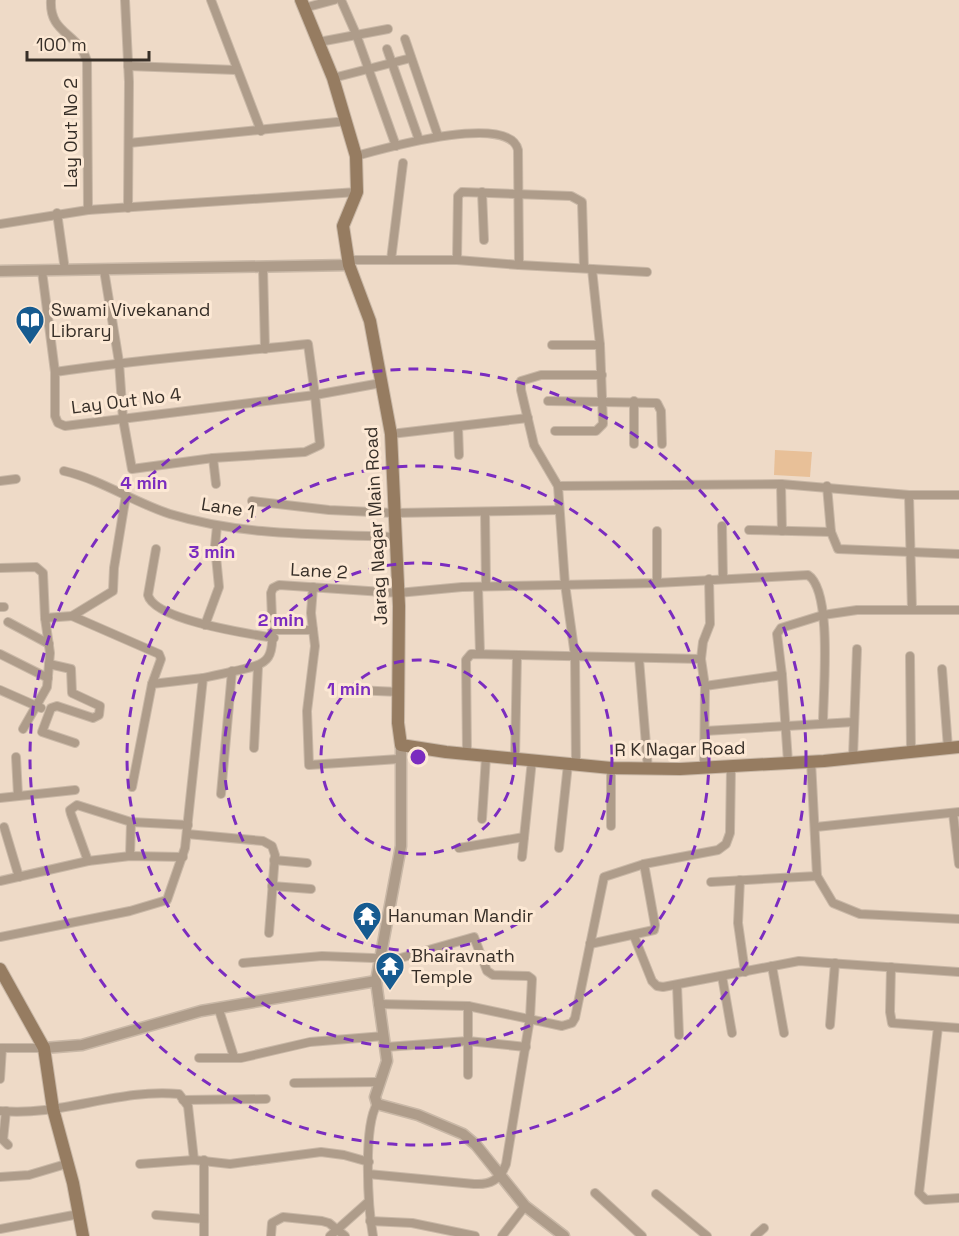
<svg xmlns="http://www.w3.org/2000/svg" width="959" height="1236" viewBox="0 0 959 1236" font-family="'Space Grotesk',sans-serif">
<rect width="100%" height="100%" fill="#eedac7"/>
<path fill="#e8c098" d="M775 450 812 452 810 477 774 475Z"/>
<g fill="none" stroke-linecap="round" stroke-linejoin="round">
<g stroke="#c9b8a7" stroke-width="10">
<g id="minor">
<path d="M51 0C49 34 78 32 87 61L88 210"/>
<path d="M125 0 129 82 128 208"/>
<path d="M211 0 261 131"/>
<path d="M341 0 356 34 396 146"/>
<path d="M304 8 334 0"/>
<path d="M405 39 438 136"/>
<path d="M319 42 388 29"/>
<path d="M387 49 419 140"/>
<path d="M128 66 236 70"/>
<path d="M333 78 411 58"/>
<path d="M129 143 347 121"/>
<path d="M482 192 484 240"/>
<path d="M57 213 65 270"/>
<path d="M0 224 88 210 357 192"/>
<path d="M348 260H457L519 265 518 150C510 112 382 149 356 156"/>
<path d="M391 260 403 163"/>
<path d="M457 260 458 196 462 192 571 196 582 202 584 268"/>
<path d="M519 265 647 272"/>
<path d="M263 267 265 349"/>
<path d="M104 270 119 362 123 419 132 469 213 458 305 452 320 445 315 395 381 383"/>
<path d="M42 271 55 372V416L58 423 65 426 315 395 308 344C224 353 139 359 55 372"/>
<path d="M552 345H600"/>
<path d="M548 401 657 403 661 411 662 444"/>
<path d="M634 401V444"/>
<path d="M458 427 459 455"/>
<path d="M555 431H596L603 424 600 345 592 269"/>
<path d="M391 434 528 418"/>
<path d="M213 458 216 484"/>
<path d="M64 471C102 480 133 502 170 514 242 536 320 534 396 537"/>
<path d="M0 481 16 479"/>
<path d="M781 484 782 531"/>
<path d="M558 486 534 445 521 390V381L541 375H602"/>
<path d="M827 486 831 532 838 549 959 554"/>
<path d="M909 495 912 610"/>
<path d="M252 501 329 510 394 513 559 510"/>
<path d="M485 512 486 586"/>
<path d="M722 526 723 579"/>
<path d="M749 530 831 532"/>
<path d="M156 549 148 595C154 620 250 634 274 638"/>
<path d="M0 568 36 567 43 573 45 618 50 653 47 687 23 729"/>
<path d="M657 583V531"/>
<path d="M313 587 311 613 315 646 307 711 309 765 399 759"/>
<path d="M478 587 480 653"/>
<path d="M0 607H4"/>
<path d="M72 616 159 654 161 659 152 684"/>
<path d="M45 618 72 616 113 591 114 568 126 495"/>
<path d="M8 622 49 644"/>
<path d="M205 625 219 587 215 546 217 526"/>
<path d="M273 630H313"/>
<path d="M0 654 48 678"/>
<path d="M910 656 911 752"/>
<path d="M639 659 648 769"/>
<path d="M701 659 703 642 710 624 709 579"/>
<path d="M49 664 71 669 72 693 100 706 99 715 93 718 57 706 51 708 42 732 75 743"/>
<path d="M942 669 948 748"/>
<path d="M782 675 777 634 781 628 823 615 857 610H959"/>
<path d="M705 686 782 675 788 762"/>
<path d="M0 690 41 708"/>
<path d="M355 690 399 692"/>
<path d="M705 731 854 722"/>
<path d="M254 748 258 667"/>
<path d="M467 755 466 660 471 654 701 659 705 686 704 769"/>
<path d="M16 757 18 795"/>
<path d="M853 757 857 649"/>
<path d="M515 759 517 655"/>
<path d="M811 761 817 876 833 903 860 914 959 919"/>
<path d="M576 765 575 656 565 584 558 486 781 484 909 495H959"/>
<path d="M132 787 152 684 203 678"/>
<path d="M221 794 232 671"/>
<path d="M0 798 75 790"/>
<path d="M953 813 959 864"/>
<path d="M482 819 486 757"/>
<path d="M611 826V768"/>
<path d="M4 827 19 877"/>
<path d="M816 827 959 812"/>
<path d="M187 834 263 841 272 846 275 855 269 933"/>
<path d="M459 848 524 837"/>
<path d="M559 848 568 764"/>
<path d="M130 856 131 822"/>
<path d="M522 857 532 760"/>
<path d="M274 860 307 863"/>
<path d="M88 861 71 814 70 810 77 805 131 822 188 825"/>
<path d="M740 880 738 923 745 972"/>
<path d="M0 881 88 861 130 856 183 857"/>
<path d="M711 882 817 876"/>
<path d="M272 886 311 889"/>
<path d="M634 936 652 981 657 986 663 987 799 961 959 972"/>
<path d="M0 937 130 911 167 900 185 848 203 678C279 660 274 674 271 593L273 588 279 585 398 593 462 587 657 583 808 575C833 591 823 693 823 723"/>
<path d="M590 944 654 930 655 925 644 864"/>
<path d="M243 963 322 956 397 959 474 937 487 971 493 975 528 976 532 979 530 1018 506 1164C500 1180 490 1185 474 1184L368 1174"/>
<path d="M772 966 784 1033"/>
<path d="M891 967 890 1012 892 1023 959 1028"/>
<path d="M722 976 732 1033"/>
<path d="M677 985 679 1035"/>
<path d="M378 1004 468 1006 562 1026 572 1023 575 1018 604 877 644 864 718 850 726 844 730 833 731 768"/>
<path d="M219 1010 234 1057"/>
<path d="M830 1025 835 963"/>
<path d="M938 1027 919 1193 926 1200 959 1198"/>
<path d="M386 1047 468 1041 526 1047"/>
<path d="M0 1048H44"/>
<path d="M199 1058H241L310 1042 384 1036"/>
<path d="M468 1075V1006"/>
<path d="M0 1079 2 1048"/>
<path d="M294 1083 379 1082"/>
<path d="M183 1100 266 1099"/>
<path d="M0 1111C61 1117 118 1088 179 1094L188 1106 194 1160"/>
<path d="M6 1111 3 1140 8 1145"/>
<path d="M204 1160V1236"/>
<path d="M140 1164 194 1160 230 1164 321 1152 344 1155 369 1162"/>
<path d="M0 1177 29 1175 66 1164"/>
<path d="M595 1193 642 1236"/>
<path d="M656 1194 707 1236"/>
<path d="M156 1215 204 1219"/>
<path d="M370 1221 412 1223 475 1236"/>
<path d="M0 1229 79 1214"/>
<path d="M271 1236 272 1223 283 1217 322 1221 329 1223 345 1236"/>
<path d="M330 1236 367 1203"/>
<path d="M373 1236C368 1208 363 1127 377 1104"/>
<path d="M502 1236 525 1206"/>
<path d="M755 1236 764 1228"/>
</g>
</g>
<g stroke="#c9b8a7" stroke-width="13">
<g id="tertiary">
<path d="M0 271 349 265"/>
<path d="M401 745V846L376 981 387 1061 375 1097 377 1104 418 1115 463 1134 476 1145 525 1206 564 1236"/>
<path d="M44 1048 82 1045 201 1011 376 981"/>
</g>
</g>
<g stroke="#c9b8a7" stroke-width="14">
<g id="secondary">
<path d="M301 0 333 78 356 156 357 192 343 226 349 265 370 321 391 434 399 606 398 723 401 745 446 752 611 768 680 769 824 761 959 747"/>
<path d="M0 969 44 1048 53 1109 73 1183 83 1236"/>
</g>
</g>
<use href="#minor" stroke="#ae9c8a" stroke-width="8"/>
<use href="#tertiary" stroke="#ae9c8a" stroke-width="10"/>
<use href="#secondary" stroke="#967c61" stroke-width="12"/>
</g>
<g fill="none" stroke="#7b2cbf" stroke-width="3" stroke-dasharray="10 8">
<circle cx="418" cy="757" r="97"/>
<circle cx="418" cy="757" r="194"/>
<circle cx="418" cy="757" r="291"/>
<circle cx="418" cy="757" r="388"/>
</g>
<defs>
<g id="library-pin" transform="scale(1.5)"><path d="M0 17L-7.5 6A9.5 9.5 0 1 1 7.5 6Z" fill="#165b90" stroke="#fce8d4"/><path d="M-6-4Q-3-5.5-.7-3.5V5Q-3 3-6 4ZM6-4Q3-5.5 .7-3.5V5Q3 3 6 4Z" fill="#fff"/></g>
<g id="temple-pin" transform="scale(1.5)"><path d="M0 17L-7.5 6A9.5 9.5 0 1 1 7.5 6Z" fill="#165b90" stroke="#fce8d4"/><path d="M0-6L5-2H3V0L6.5 2.5H4V6H1.5V3h-3V6H-4V2.5H-6.5L-3 0V-2H-5Z" fill="#fff"/></g>
</defs>
<g fill-rule="evenodd">
<use href="#library-pin" x="30" y="320"/>
<use href="#temple-pin" x="367" y="916"/>
<use href="#temple-pin" x="390" y="966"/>
</g>
<g text-anchor="middle" stroke-width="6" stroke-linejoin="round" paint-order="stroke">
<g font-size="18" fill="#362e27" stroke="#fce8d4">
<text transform="translate(71 133) rotate(-90)" y="6">Lay Out No 2</text>
<text transform="translate(126 401) rotate(-7)" y="6">Lay Out No 4</text>
<text transform="translate(228 508) rotate(9)" y="6">Lane 1</text>
<text transform="translate(376 526) rotate(-93)" y="6">Jarag Nagar Main Road</text>
<text transform="translate(319 571) rotate(3)" y="6">Lane 2</text>
<text transform="translate(680 749) rotate(-1)" y="6">R K Nagar Road</text>
</g>
<g font-size="18" fill="#362e27" stroke="#fce8d4" text-anchor="start">
<text x="51" y="316">Swami Vivekanand<tspan x="51" dy="21">Library</tspan></text>
<text x="388" y="922">Hanuman Mandir</text>
<text x="411" y="962">Bhairavnath<tspan x="411" dy="21">Temple</tspan></text>
</g>
</g>
<circle cx="418" cy="757" r="9" fill="#7b2cbf" stroke="#fce8d4" stroke-width="3"/>
<g font-size="18" text-anchor="middle" font-weight="bold" fill="#7b2cbf" stroke="#fce8d4" stroke-width="6" stroke-linejoin="round" paint-order="stroke">
<text x="144" y="489">4 min</text>
<text x="212" y="558">3 min</text>
<text x="281" y="626">2 min</text>
<text x="349" y="695">1 min</text>
</g>
<path d="M27 51v9h122v-9" fill="none" stroke="#362e27" stroke-width="3"/>
<text x="36" y="51" font-size="18" fill="#362e27" stroke="#fce8d4" stroke-width="4.5" paint-order="stroke">100 m</text>
</svg>
